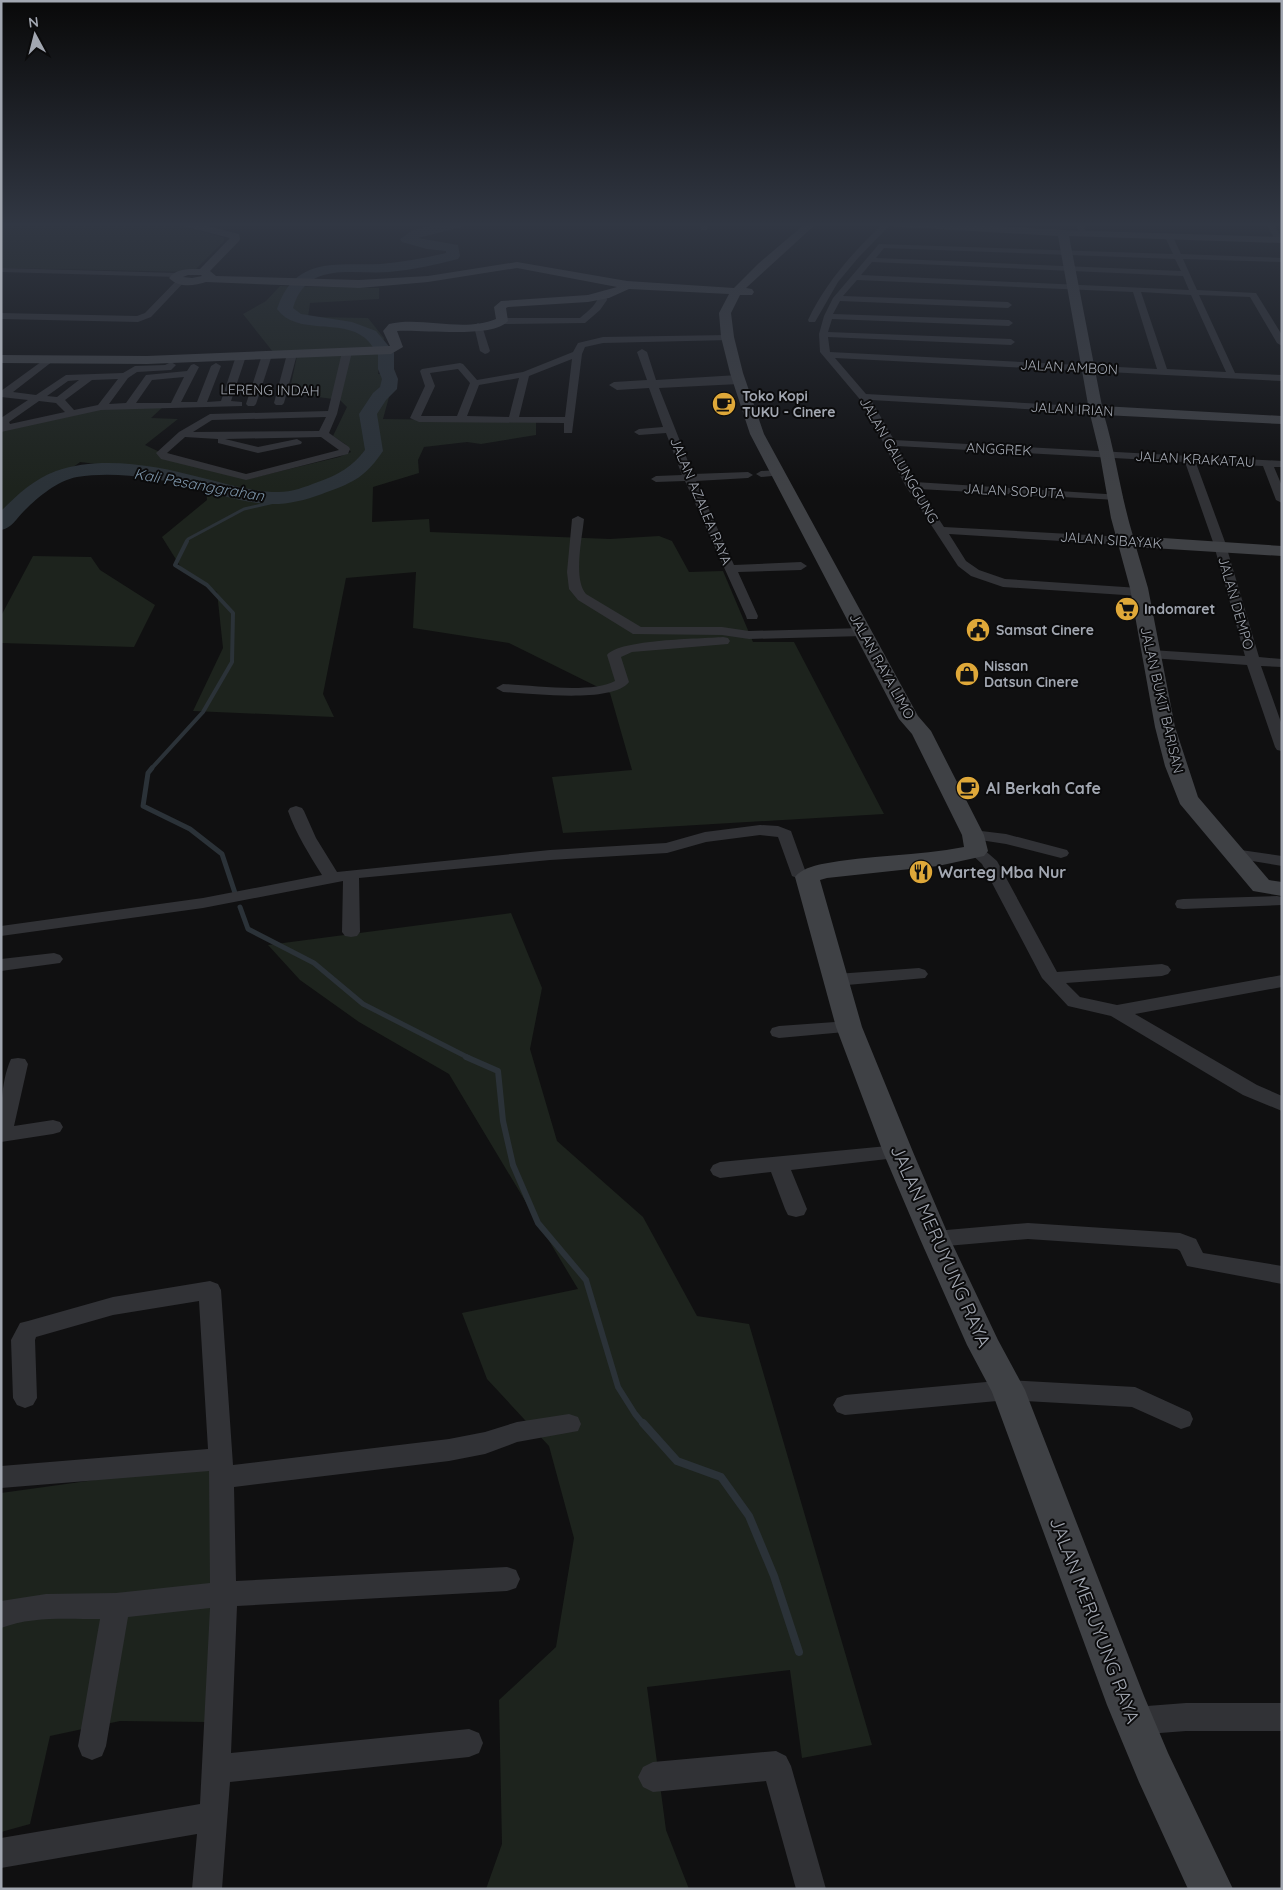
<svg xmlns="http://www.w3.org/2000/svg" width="1283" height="1890" viewBox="0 0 1283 1890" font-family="Quicksand,sans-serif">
<rect width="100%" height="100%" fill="#101011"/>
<g fill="#1d231d">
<path d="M1 223H173L225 238 223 242 193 272 1 268Z"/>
<path d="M280 286 379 288V299L310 303 308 317 368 318 384 338 378 374 395 375 383 419 536 421V435L481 444 467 442 424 447 418 460 419 473 373 487 372 522 429 519 430 532 610 539 659 536 672 541 689 572 723 571 753 642H794L884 814 563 833 552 777 632 770 610 693 509 643 413 628 416 572 346 578 323 694 334 717 193 711 223 648 217 592 182 569 162 537 207 500 206 486 183 475 80 462 3 521 1 526V431L105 408 164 406 151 418 178 419 145 445 164 454 248 479 339 457 351 452 345 444 333 436 347 407 340 400 289 393 298 352H273L243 314 266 301Z"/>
<path d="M33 556 91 557 100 570 155 605 134 647 1 643V616Z"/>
<path d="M511 913 542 988 530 1049 557 1141 643 1217 697 1316 749 1324 872 1745 802 1758 790 1670 647 1687 666 1830 689 1889H486L502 1844 499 1700 556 1647 574 1538 549 1446 487 1379 462 1313 578 1289 449 1074 359 1022 300 980 268 945Z"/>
<path d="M219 1468 206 1722 120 1721 50 1736 30 1824 1 1832V1493L138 1474Z"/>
</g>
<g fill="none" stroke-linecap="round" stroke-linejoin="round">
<path stroke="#2b3238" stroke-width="3" d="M186 543 188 539 244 509 296 497"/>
<path stroke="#2b3238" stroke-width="4" d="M151 769 203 712 232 662 233 613 207 585 175 565 187 541"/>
<g stroke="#2b3238" stroke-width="5">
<path d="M152 768 148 773 143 806 190 829 222 854 235 893"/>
<path d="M240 907 248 929 314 963 363 1004 469 1058"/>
</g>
<path stroke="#2b3238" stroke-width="6" d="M466 1057 498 1071 503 1121 513 1165 538 1223 586 1280 618 1387 635 1414 644 1425"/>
<path stroke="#2b3238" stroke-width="8" d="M643 1423 677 1461 721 1477 749 1516 774 1576 799 1652"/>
<path fill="#2b3238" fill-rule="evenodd" d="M443 223H467L465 226 418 238 458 245 460 256 458 259C435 265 412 270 389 272 352 275 307 260 293 308L301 314 352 322 376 331 392 350 394 353V369L398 379 397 389 386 400 377 414 383 451C366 476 355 482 327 492 312 498 295 503 279 504 250 505 221 495 194 488 158 478 115 471 77 477 57 481 38 497 24 511 16 519 12 528 1 530V511C17 495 34 479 56 471 102 455 158 466 203 478 227 484 252 492 278 492 292 492 305 487 318 482 338 475 352 467 365 450L359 414 373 393 380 387 382 379 378 369V354C374 349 370 342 365 338 341 318 296 336 277 309 295 255 337 266 381 264 403 262 425 258 446 253V251L427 249 402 242 400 239 413 230Z"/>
<g fill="#313236" fill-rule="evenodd">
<path d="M700 223H708L707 230H701Z"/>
<path d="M884 223H892L858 258 838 282 815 322H809L808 320C826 282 853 252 884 223Z"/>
<path d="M1076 223H1084L1086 236H1080Z"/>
<path d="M1265 223H1273L1282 237V242H1277Z"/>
<path d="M1166 235H1172L1181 254 1282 258V262L1183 259 1197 290 1256 293 1282 335V346L1277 343 1250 297 1199 295 1235 373 1282 375V381L835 358 866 394 1096 407 1101 410 1096 413 871 400 894 440 1282 461V467H1274L1282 486V503L1276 500 1263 466 1196 463 1225 542 1259 657 1282 659V667L1261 666 1282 725V751L1277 750 1275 747 1247 665 1151 658 1144 654 1151 650 1245 656 1213 542 1185 462 897 446 915 482 1121 495 1123 497 1117 500 919 489 944 527 1125 537 1131 541 1125 545 949 534 966 561 979 570 1005 579 1139 588 1145 592 1139 596 1003 587 971 576 958 566 905 485 863 403 820 352 819 334 824 316 833 298 879 244 1173 254 1165 237ZM884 248 1175 259 1181 271 876 258ZM872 262 1183 276 1189 290 861 275ZM857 280 1133 292 1157 369 830 352 828 337 1011 345 1015 342 1011 339 828 332 832 319 1009 326 1013 323 1009 320 833 314 840 301 1008 308 1012 305 1008 302 843 296ZM1141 292 1191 295 1226 372 1167 369Z"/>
<path d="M1 268 178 273 182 275 178 277 1 272Z"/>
<path d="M178 279 185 281 151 317 138 322 1 319V313L137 316 145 313Z"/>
<path d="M600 293H606L607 300 600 310 585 323 502 324 498 321 502 318H580C589 310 597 305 600 293Z"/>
<path d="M478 323 482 326 490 351 488 353 485 354 480 351 474 326Z"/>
<path d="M727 335 730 336V340L603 343 585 347 582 354 572 433H564V423L419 422 410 418 425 386 420 371 422 369 460 363 463 364 477 380 523 372 573 352 578 343 603 337ZM572 359 565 417H519L529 376ZM458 369 470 383 457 416H421L435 386 430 373ZM519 378 509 417 467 416 479 385Z"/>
<path d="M347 349 352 352 337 414 329 433 349 447 350 449 348 454 246 480 161 459 156 453 179 432 210 414 328 411 342 352ZM326 417 319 431 193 432 212 420ZM185 437 218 439V443L258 453 301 444 302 442 297 439 258 447 225 439 321 437 339 450 246 474 167 453Z"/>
<path d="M642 349 647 352 656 380 738 375 743 378 744 381 739 384 659 388 693 474 748 472 753 475 748 478 696 481 734 565 801 562 807 566 801 570 738 572 758 616 757 619H747L746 616 685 481 656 482 651 479 656 476 682 475 666 433 639 435 634 432 639 429 663 427 649 388 617 390 609 385 614 382 647 380 637 352Z"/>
<path d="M292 351 297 354 284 403 282 405H276L274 403 287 354Z"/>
<path d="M267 352 272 355 256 404 254 406H248L246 404 262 355Z"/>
<path d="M241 353 246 356 231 401 242 402V406L101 410 1 432V418L28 400 1 397V391L45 359H51L53 361 13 392 36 395 66 375 123 373 135 366 165 365 171 362 176 365 171 370 137 372 128 378 109 404 126 403 146 375 187 371 191 365 194 364 199 367 181 402H197L211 366 216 363 221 366 207 402 221 401 236 356ZM184 377 171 403H136L152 380ZM118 379 98 405 74 410 65 400 92 380ZM79 380 57 397 47 396 68 381ZM39 401 56 403 65 412 10 424 9 422Z"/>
<path d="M778 470 783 473 782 475 761 477 756 474 761 471Z"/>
<path d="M578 516 584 519C582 539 573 579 586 594L641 627H722L749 631 863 628 870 632 863 636 749 639 722 635 633 634 578 600 569 589 567 572 572 519Z"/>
<path d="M723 637 728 638 730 641 728 644 632 652 621 657 629 682C612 704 530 693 503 692L496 688 503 684C531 685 592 694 615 681L607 655C620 639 700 639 723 637Z"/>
<path d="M296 806 302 808 304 811 316 838 337 872 550 850 666 843 705 832 760 825 778 826 791 831 805 870 813 873 815 877 813 881 807 882 792 876 778 837 760 835 706 842 667 853 550 860 359 878 360 932 357 936 351 937 345 936 342 932 343 881 203 908 1 936V926L203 898 322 875C309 854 296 834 288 811L290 808Z"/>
<path d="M973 830 1006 834 1067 850 1069 853 1067 856 1061 858 1006 844 967 838 965 835 967 832Z"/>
<path d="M976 846 982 848 997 861 1057 972 1162 964 1168 966 1171 970 1168 974 1162 976 1066 983 1080 997 1117 1005 1282 975V987L1135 1014 1257 1085 1282 1096V1111L1243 1095 1111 1016 1068 1006 1042 978 982 864 968 851 970 848Z"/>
<path d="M1234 849 1282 856V866L1228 857 1226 854 1228 851Z"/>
<path d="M1277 896 1282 897V905L1183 909 1177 908 1175 904 1177 900 1183 899Z"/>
<path d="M54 953 60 955 63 959 60 963 1 971V959Z"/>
<path d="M919 968 925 970 928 974 925 978 836 986 830 984 827 980 830 976 836 974Z"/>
<path d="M849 1021 856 1023 858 1027 856 1031 779 1038 772 1036 770 1032 772 1028 779 1026Z"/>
<path d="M18 1058 25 1059 28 1064 14 1126 53 1120 60 1122 63 1127 60 1132 53 1134 1 1142C1 1116 0 1083 11 1059Z"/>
<path d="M898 1145 905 1147 908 1152 905 1157 791 1170 807 1209 804 1215 796 1217 788 1215 785 1209 771 1172 720 1178 713 1175 710 1170 713 1165 720 1162Z"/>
<path d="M1028 1223 1180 1233 1196 1239 1203 1253 1282 1266V1284L1187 1266 1180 1251 1177 1249 1028 1239 935 1247 927 1245 924 1239 927 1233 935 1231Z"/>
<path d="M210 1281 218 1284 221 1290 233 1465 449 1439 485 1432 517 1422 569 1414 578 1417 581 1424 578 1431 517 1442 485 1454 449 1461 234 1487 236 1581 507 1567 516 1570 520 1579 516 1588 507 1591 237 1606 231 1753 469 1729 479 1733 483 1743 479 1753 469 1757 230 1782 222 1889H192L197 1834 1 1868V1838L200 1804 210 1608 128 1617 106 1746 102 1756 92 1760 82 1756 78 1746 100 1619C68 1619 31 1616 1 1628V1601L46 1594 116 1593 210 1583 209 1471 1 1488V1466L208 1449 199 1301 113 1315 36 1337 35 1340 37 1398 33 1405 25 1408 17 1405 13 1398 11 1340 20 1323 28 1321 113 1297Z"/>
<path d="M1008 1380 1135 1387 1190 1412 1193 1419 1190 1426 1181 1429 1132 1407 1008 1400 845 1415 837 1412 833 1405 837 1398 845 1395Z"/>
<path d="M1186 1703H1282V1731H1186L1134 1735 1124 1731 1120 1721 1124 1711 1134 1707Z"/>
<path d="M776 1751 786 1756 791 1766 826 1889H796L766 1781 653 1792 643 1787 638 1777 643 1767 653 1762Z"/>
</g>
<g fill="#3f4145" fill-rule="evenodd">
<path d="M178 223H196L239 234 240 239 239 241 210 271 216 276 359 280 428 276 517 262 627 281 734 288 759 263 806 223H817L746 288 752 289 754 292 752 295H740L731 313 734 337 743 373 764 434 918 716 931 731 984 835 988 851 984 856 938 866 827 878 820 880 862 1027 913 1152 950 1239 998 1340 1025 1390 1144 1696 1168 1753 1233 1889H1188L1139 1782 1107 1705 992 1392 967 1345 920 1239 883 1152 836 1027 795 877C801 869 813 866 822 864 869 855 917 856 964 847L962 835 912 734 899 719 750 434 730 373 721 337 719 313 729 294 629 289 609 298 588 302 508 307 506 308 508 321C493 339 421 329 397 331L403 347 391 354 147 364 1 363V355L147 356 388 346H390L383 331 389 324C423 316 462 333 496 319L494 307 501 301 588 295 617 287 517 268 428 282 359 288 206 282C194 286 179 288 169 278 177 268 188 269 200 269L230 238 179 225ZM188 275H201L202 276 192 278 183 277Z"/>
<path d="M883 223H944L1063 230 1282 237V243L1069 236 1102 406 1282 416V424L1104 415C1116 455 1121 497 1133 536L1282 546V556L1136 547 1148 588 1175 727 1198 797 1269 880 1282 882V896L1253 891 1180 804 1165 766 1155 727 1130 588 1111 518 1100 455 1089 410 1058 236 888 226Z"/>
</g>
</g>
<linearGradient id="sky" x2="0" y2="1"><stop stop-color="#090909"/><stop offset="0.46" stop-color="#313743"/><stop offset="1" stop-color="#313743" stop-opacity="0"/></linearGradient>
<rect width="1283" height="488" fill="url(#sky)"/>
<defs>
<g id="cafe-disc" transform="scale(1.25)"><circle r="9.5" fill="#dfa839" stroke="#0b0b0c"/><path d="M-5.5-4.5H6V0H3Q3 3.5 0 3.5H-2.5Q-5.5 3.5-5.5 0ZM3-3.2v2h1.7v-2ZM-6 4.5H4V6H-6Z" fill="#111"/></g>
<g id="supermarket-disc" transform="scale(1.25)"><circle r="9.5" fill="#dfa839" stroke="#0b0b0c"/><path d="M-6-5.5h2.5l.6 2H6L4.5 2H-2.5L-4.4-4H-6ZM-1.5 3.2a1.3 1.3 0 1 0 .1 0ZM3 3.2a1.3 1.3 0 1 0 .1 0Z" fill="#111"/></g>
<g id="civic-disc" transform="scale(1.25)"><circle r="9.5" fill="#dfa839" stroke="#0b0b0c"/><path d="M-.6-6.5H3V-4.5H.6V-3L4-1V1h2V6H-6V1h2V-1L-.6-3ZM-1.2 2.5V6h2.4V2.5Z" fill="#111"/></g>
<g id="shop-disc" transform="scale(1.25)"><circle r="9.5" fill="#dfa839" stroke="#0b0b0c"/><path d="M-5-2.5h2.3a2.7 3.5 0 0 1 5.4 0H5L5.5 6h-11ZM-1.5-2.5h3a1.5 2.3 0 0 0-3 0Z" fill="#111"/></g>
<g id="restaurant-disc" transform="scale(1.25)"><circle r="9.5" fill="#dfa839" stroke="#0b0b0c"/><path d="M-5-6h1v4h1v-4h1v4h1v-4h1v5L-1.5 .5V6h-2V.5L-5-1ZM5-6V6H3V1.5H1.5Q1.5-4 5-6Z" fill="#111"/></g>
</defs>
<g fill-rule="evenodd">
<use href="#cafe-disc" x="724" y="404"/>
<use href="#supermarket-disc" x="1127" y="609"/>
<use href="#civic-disc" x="978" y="630"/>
<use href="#shop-disc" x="967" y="674"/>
<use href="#cafe-disc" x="968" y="788"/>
<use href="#restaurant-disc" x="921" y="872"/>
</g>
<g text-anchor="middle" stroke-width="4" stroke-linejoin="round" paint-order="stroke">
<g font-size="14" fill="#a2a7b1" stroke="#0b0b0c">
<text transform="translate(1069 367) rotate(3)" y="5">JALAN AMBON</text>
<text transform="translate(270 390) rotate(1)" y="5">LERENG INDAH</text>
<text transform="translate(1072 409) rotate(3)" y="5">JALAN IRIAN</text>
<text transform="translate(999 449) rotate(3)" y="5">ANGGREK</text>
<text transform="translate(1195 459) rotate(3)" y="5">JALAN KRAKATAU</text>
<text transform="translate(899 460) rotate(60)" y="5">JALAN GALUNGGUNG</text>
<text transform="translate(1014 491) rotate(3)" y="5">JALAN SOPUTA</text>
<text transform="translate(701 501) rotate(67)" y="5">JALAN AZALEA RAYA</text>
<text transform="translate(1111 540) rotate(4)" y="5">JALAN SIBAYAK</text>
<text transform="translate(1236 603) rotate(74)" y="5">JALAN DEMPO</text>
<text transform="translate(882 666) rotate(61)" y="5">JALAN RAYA LIMO</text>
<text transform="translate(1162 700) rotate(77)" y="5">JALAN BUKIT BARISAN</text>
</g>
<g font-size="14" font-weight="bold" fill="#a2a7b1" stroke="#0b0b0c" text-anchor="start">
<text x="742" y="401">Toko Kopi<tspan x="742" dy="16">TUKU - Cinere</tspan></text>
<text x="1144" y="614">Indomaret</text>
<text x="996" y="635">Samsat Cinere</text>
<text x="984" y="671">Nissan<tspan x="984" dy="16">Datsun Cinere</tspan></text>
</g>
<g font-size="15" font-style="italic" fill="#7c94a9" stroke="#0b0b0c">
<text transform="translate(199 485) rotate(10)" y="5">Kali Pesanggrahan</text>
</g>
<g font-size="16" font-weight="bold" fill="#a2a7b1" stroke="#0b0b0c" text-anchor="start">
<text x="986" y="794">Al Berkah Cafe</text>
<text x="938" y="878">Warteg Mba Nur</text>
</g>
<g font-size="19" fill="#a2a7b1" stroke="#0b0b0c">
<text transform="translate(941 1246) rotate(66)" y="7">JALAN MERUYUNG RAYA</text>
<text transform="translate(1095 1620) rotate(69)" y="7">JALAN MERUYUNG RAYA</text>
</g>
</g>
<rect width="1283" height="1890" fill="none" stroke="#a2a7b1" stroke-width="5"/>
<g transform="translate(35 35) rotate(353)" stroke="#0b0b0c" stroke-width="4" paint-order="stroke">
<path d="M0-4L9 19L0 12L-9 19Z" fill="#a2a7b1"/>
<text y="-8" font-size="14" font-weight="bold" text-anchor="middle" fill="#a2a7b1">N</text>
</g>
</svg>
